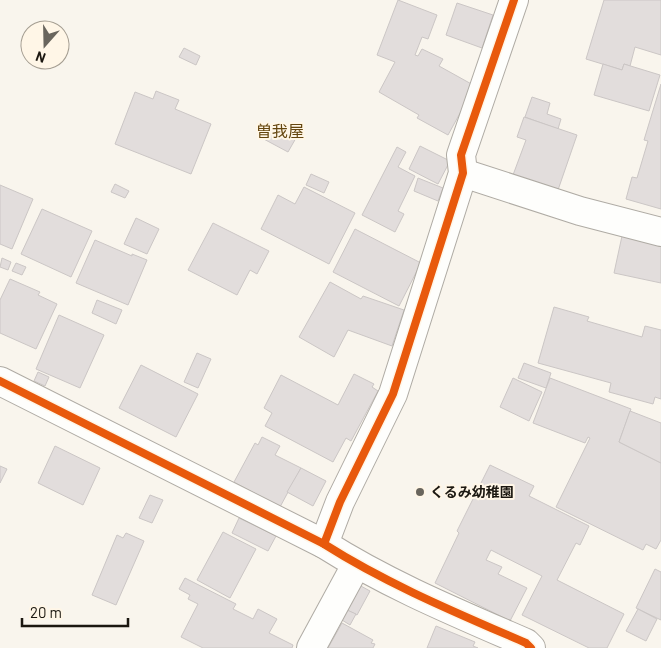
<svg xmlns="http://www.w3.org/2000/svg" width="661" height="648" viewBox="0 0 661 648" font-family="Barlow,'Noto Sans JP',sans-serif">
<rect width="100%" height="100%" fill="#f9f5ed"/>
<g fill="#e2dddc" stroke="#cbc6c5">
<path d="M398 0 437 15 428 39 422 37 415 55 418 56 422 49 443 59 439 66 475 86 448 135 417 118 419 115 379 92 395 62 377 55Z"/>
<path d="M604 0H661V55L635 47 630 66 624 64 622 70 586 59Z"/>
<path d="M457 3 493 15 482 48 446 35Z"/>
<path d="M184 48 200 56 196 65 179 57Z"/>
<path d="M603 64 622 70 624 64 660 75 649 111 594 95Z"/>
<path d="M661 84V209L626 199 632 177 637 178 648 141 644 140Z"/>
<path d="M156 91 179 100 175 109 211 124 191 174 115 144 135 92 153 99Z"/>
<path d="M532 97 550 103 547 114 561 119 558 129 525 117Z"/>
<path d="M524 117 577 135 558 190 513 175 526 140 517 137Z"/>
<path d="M267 123 296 138 288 152 260 137Z"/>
<path d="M420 146 450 161 438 184 409 169Z"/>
<path d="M397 147 406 152 398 167 415 176 398 211 404 214 395 232 362 215Z"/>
<path d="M311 174 329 182 324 193 306 185Z"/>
<path d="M418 178 443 188 438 201 414 191Z"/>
<path d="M115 184 129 191 125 198 111 192Z"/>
<path d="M0 185 33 199 12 249 0 244Z"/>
<path d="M304 187 355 213 329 264 261 229 278 195 295 204Z"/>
<path d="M42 209 92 231 71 277 21 254Z"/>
<path d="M136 218 159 229 147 254 124 244Z"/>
<path d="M213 223 269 251 257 274 250 270 237 295 188 270Z"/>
<path d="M355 229 421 263 399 306 333 272Z"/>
<path d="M622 236 661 245V283L614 273Z"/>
<path d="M95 240 132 256V254L147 260 128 305 76 283Z"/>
<path d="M2 258 11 262 8 270 0 267Z"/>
<path d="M16 263 26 267 22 275 12 271Z"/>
<path d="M10 279 40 292 38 295 57 304 36 349 0 333V300Z"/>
<path d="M330 282 361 299 363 296 404 310 392 346 348 330 334 357 299 337Z"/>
<path d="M97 300 122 310 116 324 92 313Z"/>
<path d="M554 307 589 317 587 321 642 337 645 326 661 330V399L655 397 653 404 609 392 611 383 538 363Z"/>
<path d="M59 315 104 335 80 388 36 369Z"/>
<path d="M197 353 211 359 198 388 184 382Z"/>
<path d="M524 363 551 373 546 388 518 378Z"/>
<path d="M141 365 198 394 176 437 119 408Z"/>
<path d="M38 372 49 377 45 386 34 381Z"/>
<path d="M354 374 374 384 372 387 378 391 351 441 346 438 333 462 265 426 272 413 264 408 281 375 338 405Z"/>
<path d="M513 378 542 392 529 421 500 407Z"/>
<path d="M550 378 631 409 619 442 661 463V540L656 549 646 544 643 550 556 507 590 438 588 437 585 443 533 423Z"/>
<path d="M630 411 661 423V463L619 442Z"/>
<path d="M262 437 280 446 275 455 301 468 280 507 234 482 255 443 258 445Z"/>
<path d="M55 446 100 468 83 505 38 483Z"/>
<path d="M490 465 534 486 529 496 589 526 580 545 576 543 557 580 624 614 607 648H589L522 615 542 576 491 550 486 560 502 567 498 574 527 588 510 621 435 583 459 533 457 531Z"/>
<path d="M0 466 7 469 0 483Z"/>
<path d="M301 468 326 481 313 506 287 492Z"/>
<path d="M150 495 163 500 152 523 139 518Z"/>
<path d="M239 518 276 536 268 551 232 533Z"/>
<path d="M223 532 256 549 230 598 197 580Z"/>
<path d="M126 533 144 541 116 605 92 595 117 535 123 538Z"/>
<path d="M655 569 661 572V620L636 608Z"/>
<path d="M185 578 236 604 233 609 253 619 258 609 277 619 269 633 293 645 292 648H203L181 637 198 604 188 599 190 595 179 589Z"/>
<path d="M359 585 370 591 357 615 347 610Z"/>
<path d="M638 609 657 619 646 641 626 631Z"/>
<path d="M347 610 356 614 350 625 342 620Z"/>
<path d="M342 623 373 640 371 643 375 644 373 648H328Z"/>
<path d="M436 626 475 642 473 646 478 648H427Z"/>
</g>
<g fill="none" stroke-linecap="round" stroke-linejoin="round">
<g stroke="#afaba4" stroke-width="30">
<g id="street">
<path d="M463 173 580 211 661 232"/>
<path d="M0 381 324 544C387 584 457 613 526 643L531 648"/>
<path d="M324 544 340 502 393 394 463 173 461 155 514 0"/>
<path d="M311 648 356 565"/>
</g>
</g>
<use href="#street" stroke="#fefefc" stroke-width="28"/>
<g stroke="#fff6e7" stroke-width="11">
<g id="cycleway">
<path d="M0 381 324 544C387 584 457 613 526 643L531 648"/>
<path d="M324 544 340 502 393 394 463 173 461 155 514 0"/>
</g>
</g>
<use href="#cycleway" stroke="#e8590c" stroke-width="8"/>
</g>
<circle fill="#69655d" stroke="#fff6e7" stroke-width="2" cx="420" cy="492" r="5"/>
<g text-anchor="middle" stroke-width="4" stroke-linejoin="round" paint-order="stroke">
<g font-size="14" font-weight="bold" fill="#1b1710" stroke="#fff6e7" text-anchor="start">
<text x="430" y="497">くるみ幼稚園</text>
</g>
<g font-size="16" fill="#65460f" stroke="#fff6e7">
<text x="280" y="137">曽我屋</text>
</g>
</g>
<g transform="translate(45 45) rotate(200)"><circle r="24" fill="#fff6e7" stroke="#a49d91"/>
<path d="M0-4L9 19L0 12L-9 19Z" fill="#69655d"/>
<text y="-8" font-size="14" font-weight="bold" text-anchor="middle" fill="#1b1710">N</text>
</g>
<path d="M22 618v8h106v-8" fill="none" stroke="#1b1710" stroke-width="2.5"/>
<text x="30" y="618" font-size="15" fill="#1b1710" stroke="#fff6e7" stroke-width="4" paint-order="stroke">20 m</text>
</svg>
